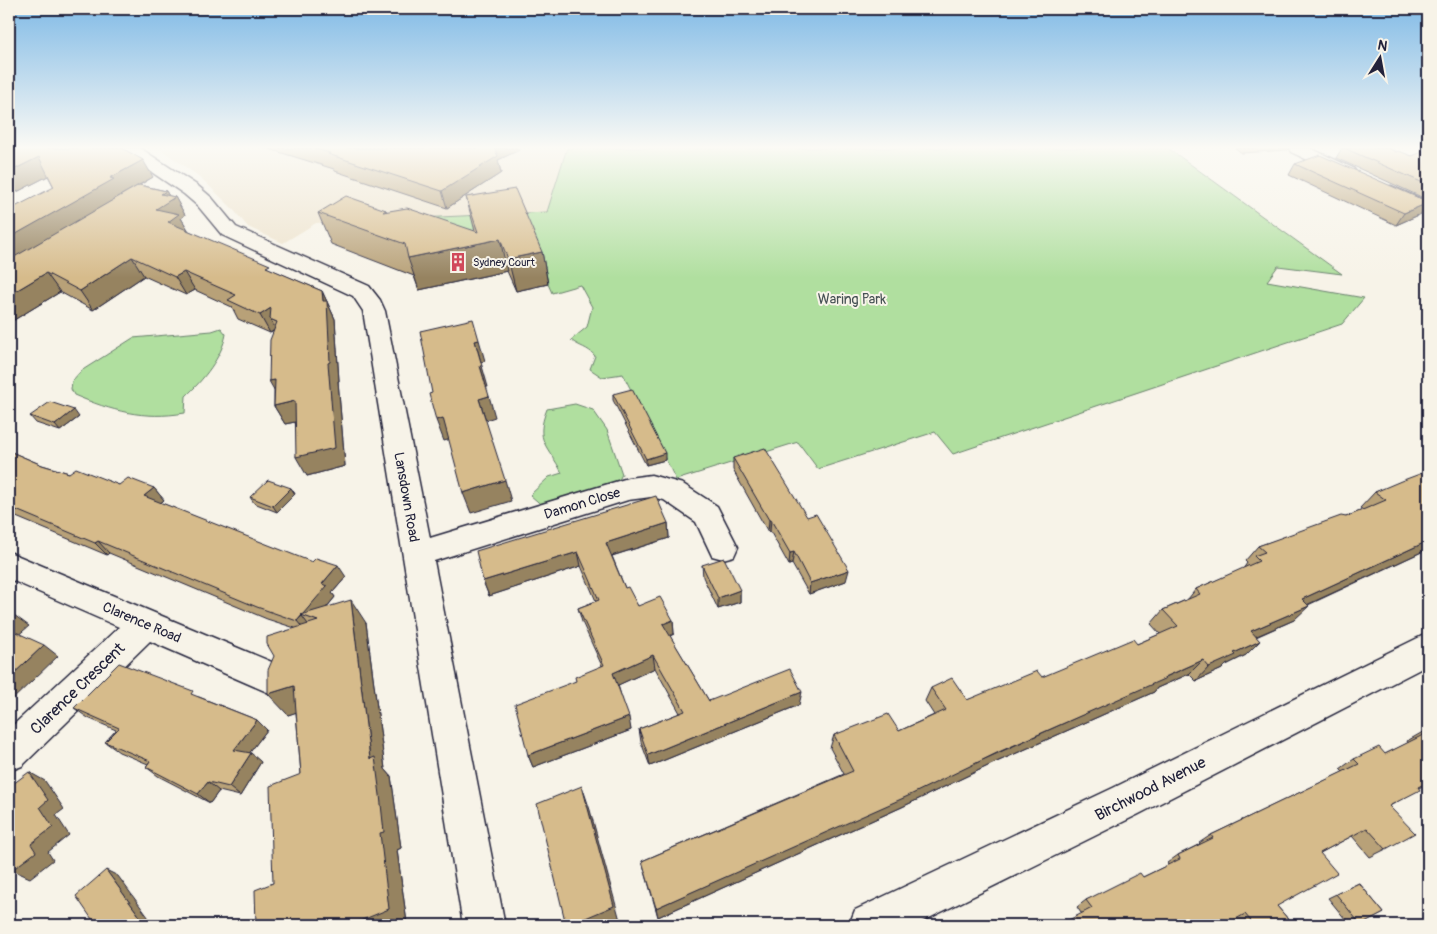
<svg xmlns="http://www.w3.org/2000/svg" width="1437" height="934" viewBox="0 0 1437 934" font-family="Pangolin,sans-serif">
<rect width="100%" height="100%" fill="#f7f3e8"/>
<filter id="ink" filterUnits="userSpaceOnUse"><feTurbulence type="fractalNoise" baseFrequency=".02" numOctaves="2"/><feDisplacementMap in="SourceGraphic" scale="10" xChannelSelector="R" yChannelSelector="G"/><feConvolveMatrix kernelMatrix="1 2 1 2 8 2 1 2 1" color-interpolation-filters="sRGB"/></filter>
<g filter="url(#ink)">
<path fill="#ede2cc" d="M159 148H567L547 212 316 223 283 243 248 227 232 208 201 178Z"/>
<g fill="#b0df9f" stroke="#69806d">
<path d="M567 148H1168L1342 274 1278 266 1267 281 1364 298 1342 324 953 454 935 432 818 469 798 442 676 480 623 374 602 377 590 369 595 356C588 347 579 347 571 340L587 327 592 307 580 285 552 293 548 284 474 228 480 248 333 222 547 212Z"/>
<path d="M221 328 226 334C222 357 203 380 186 396L185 413C143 420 112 411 74 395L71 389 72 381 81 371 133 338 212 331Z"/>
<path d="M575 404 593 410 607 430 622 474 616 486 545 508 530 495 549 477 562 473C548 445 534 442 547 409Z"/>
</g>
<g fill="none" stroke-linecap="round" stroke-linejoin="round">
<g stroke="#22223b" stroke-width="3">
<g id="minor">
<path d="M113 148H140L198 186 212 198 236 227 369 286 380 300 385 311 430 538 628 478 651 475 683 484 717 506 738 547 734 556 723 559 712 556 696 522 664 500 651 497 628 500 434 561 505 925H463L363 311 353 296 222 235 198 206 184 194 128 156 116 152Z"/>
<path d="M1289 148H1310L1353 168 1356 172 1353 176 1347 177 1341 176 1291 152Z"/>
<path d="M1391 186 1428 202V215L1384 196 1382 192 1384 188Z"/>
<path d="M9 552 286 668 291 679 286 690 274 695 150 641 22 766 9 771V729L119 627 9 579Z"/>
<path d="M1428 633V665L1139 814 915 925H849L855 910 1113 788Z"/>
</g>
</g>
<use href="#minor" fill="#f7f3e8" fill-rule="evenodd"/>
</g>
<g fill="#b8a178" stroke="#22223b">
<path d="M9 148 153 177 140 185 166 191 169 196 175 197 185 215 181 218 189 231 272 270 322 291 335 319 339 381H338L345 466 307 476 295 422 285 424 274 406V331L270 333 238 319 232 307 195 290 186 295 144 276 93 310 60 292 9 323 54 187 48 176 9 196Z"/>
<path d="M266 148H518L519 150 498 160 501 173 447 208 335 171 334 169Z"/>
<path d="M1235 148H1288L1287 150 1242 153Z"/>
<path d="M1342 148H1388L1396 152 1412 156 1428 155V200L1336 158Z"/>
<path d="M1295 164 1428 202V204L1421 214 1396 225 1289 175Z"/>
<path d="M466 197 542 252 548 284 516 291 507 271 419 290 414 276 331 244 318 213 386 210 387 212 475 231Z"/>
<path d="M613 394 665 460 646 465 613 400Z"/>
<path d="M30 416 79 417 60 431 36 423Z"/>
<path d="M9 451 42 465 69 473 119 485 154 488 164 500 161 503 346 577 332 593 335 597 327 607 366 623 385 769 391 776 396 813 401 848 397 850 407 923 273 883 301 774 296 712 288 715 295 628 267 619 109 553 107 555 9 514Z"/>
<path d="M733 458 846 581 809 594 792 564 789 565 770 531 768 532 733 470Z"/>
<path d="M1428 474V549L1308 605 1294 620 1256 637 1260 641 1246 655 1226 665 1222 669 1196 681 1189 674 1157 688 1154 692 992 764 902 807 658 917 642 861 844 774 830 748 834 735 899 731 934 715 925 701 931 688 967 700 1042 677 1137 644 1160 634 1151 624 1163 610 1188 599 1196 589 1243 569 1247 563 1245 561 1258 546 1346 517 1363 510 1360 508 1375 492Z"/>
<path d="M291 488 295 494 277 512 254 503 250 497Z"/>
<path d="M668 523 669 538 612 556 625 588 638 606 673 620 674 634 670 636 709 701 799 705 650 766 641 742 639 729 680 713 655 668 618 685 631 730 533 767 528 755 576 682 602 666 582 622 578 608 596 601 581 566 489 596 483 581Z"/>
<path d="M702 565 740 590V602L718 609 703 577Z"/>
<path d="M199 697 257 720 267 730 249 753 261 762 240 796 219 791 210 803 158 776 146 767 148 764 119 752 105 742 116 730 88 718 74 708Z"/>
<path d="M1428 729V783L1419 788 1390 806 1386 849 1370 857 1352 836 1320 853 1277 906 1293 925H1236L1233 921 1081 913 1077 907 1086 900 1143 877 1168 865 1167 863 1178 855 1200 844 1199 843 1211 835 1343 772 1340 769 1354 759 1385 754 1408 743 1407 741Z"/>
<path d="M1359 883 1384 913 1360 925H1350L1328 898Z"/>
</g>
<g fill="#968361" stroke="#22223b">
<path d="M493 148H518L519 150 498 160 501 173 447 208 442 191Z"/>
<path d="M39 157 50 175 9 196V172Z"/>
<path d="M143 160 153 177 123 194 9 264V238L110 178Z"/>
<path d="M166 191 171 200 175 197 185 215 181 218 189 232 167 227 156 209 161 194Z"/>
<path d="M1428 203V204L1421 214 1396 225 1404 213Z"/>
<path d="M500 239 507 271 419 290 408 258Z"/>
<path d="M542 252 548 284 516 291 508 259Z"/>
<path d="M132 257 144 276 93 310 80 291Z"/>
<path d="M184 272 195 290 186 295 175 277Z"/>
<path d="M46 273 60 292 9 323V295Z"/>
<path d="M322 291 335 319 339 381H338L345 466 307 476 296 457 323 301Z"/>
<path d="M271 308 277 322 270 319 276 329 270 333 260 315Z"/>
<path d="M479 340 485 361 481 362 475 341Z"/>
<path d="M480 366H482L488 387H486Z"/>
<path d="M275 380 280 400 269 381Z"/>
<path d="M489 396 495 417 486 420 479 399Z"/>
<path d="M295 401 305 420 285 424 274 406Z"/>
<path d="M74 410 79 417 60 431 55 425Z"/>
<path d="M443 418 451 439 444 441 436 420Z"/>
<path d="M665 453V460L646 465V459Z"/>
<path d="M505 480 511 501 471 513 463 493Z"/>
<path d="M154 488 164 500 154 508 144 496Z"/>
<path d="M291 488 295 494 277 512 273 506Z"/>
<path d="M769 520H771L770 531 768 532Z"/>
<path d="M668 523 669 538 608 557 606 543Z"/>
<path d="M98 541 109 553 107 555 95 543Z"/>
<path d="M1428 541V549L1287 614 1302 599Z"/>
<path d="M578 552 581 566 489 596 483 581Z"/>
<path d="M794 552 792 564 789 565 790 553Z"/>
<path d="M338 565 346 577 332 593 335 597 316 620 302 615 322 584Z"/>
<path d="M849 570 846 581 809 594 810 583Z"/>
<path d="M740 590V602L718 609V598Z"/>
<path d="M351 600 366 623 385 769 391 776 401 848 397 850 407 923 401 925H350L370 759Z"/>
<path d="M1309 606 1294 620 1236 645 1251 631Z"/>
<path d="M14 615 29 626 16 637 9 632V620Z"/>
<path d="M302 616 310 627 306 632 297 621Z"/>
<path d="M673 620 674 634 664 638 663 624Z"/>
<path d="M1260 641 1246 655 1226 665 1222 669 1196 681 1209 667 1234 653Z"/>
<path d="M44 645 58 656 9 703V678Z"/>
<path d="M653 655 655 668 616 686 613 673Z"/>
<path d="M1203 660 1189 674 1157 688 1154 692 992 764 902 807 658 917 656 908Z"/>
<path d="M294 686 313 707 288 715 268 694Z"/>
<path d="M802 692 799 705 650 766 648 755Z"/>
<path d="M629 717 631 730 533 767 528 755Z"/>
<path d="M257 720 267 730 245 759 234 750Z"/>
<path d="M251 753 261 762 240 796 229 787Z"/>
<path d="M29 772 45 781 64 809 56 815 69 835 48 852 53 860 30 878 12 870 31 844 40 807Z"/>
<path d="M208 782 219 791 210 803 198 794Z"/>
<path d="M582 786 590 810 621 924 618 925H569Z"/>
<path d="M106 870 118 876 154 925H146Z"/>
</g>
<g fill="#d6bb8b" stroke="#22223b">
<path d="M9 148H122L143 160 110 178 114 179 9 238V210L54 187 39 157 9 172Z"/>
<path d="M312 148H494L498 156 442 191 328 154 330 153Z"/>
<path d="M1344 148H1388L1396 152 1399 151 1412 156 1425 151 1428 155V185Z"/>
<path d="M1320 155 1428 202V203L1404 213 1295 164Z"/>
<path d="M139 185 166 191 161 194 175 197 156 209 179 214 168 222 270 265 266 267 322 291 323 301H327L330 362 328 363 335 448 296 457 295 401 274 406 275 380 269 381 270 340 277 322 270 319 271 308 260 315 228 300 236 295 184 272 175 277 132 257 80 291 46 273 9 295V260Z"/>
<path d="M515 189 542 252 508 259 500 239 408 258 405 244 318 213 346 196 386 210 383 212 407 208 478 232 466 197Z"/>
<path d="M473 319 479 340 475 341 482 366H480L489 396 479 399 505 480 463 493 443 418 436 420 429 394 432 393 420 331Z"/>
<path d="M632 389 665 453 646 459 613 394Z"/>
<path d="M50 402 74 410 55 425 30 416Z"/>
<path d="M765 448 807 517 816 514 849 570 810 583 794 552 790 553 771 520H769L733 458Z"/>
<path d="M9 451 42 465 69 473 76 468 119 485 128 478 154 488 144 496 312 562 316 558 338 565 322 584 327 586 303 614 301 615H302L297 621 257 607 98 541 95 543 9 507Z"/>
<path d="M1425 472 1428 474V541L1302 599 1309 606 1251 631 1260 641 1234 653 1236 655 1209 667 1203 660 1165 677 1166 678 1001 751 908 796 656 908 642 861 853 771 834 735 888 714 899 731 946 710 931 688 952 678 967 700 1037 671 1042 677 1133 639 1137 644 1178 626 1163 610 1200 594 1196 589 1259 561 1254 556 1265 552 1258 546 1341 516 1346 517 1386 500 1375 492 1401 481Z"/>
<path d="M268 480 291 488 273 506 250 497Z"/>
<path d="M656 496 668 523 606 543 625 588 628 587 638 606 660 597 673 620 663 624 709 701 790 669 802 692 648 755 639 729 685 711 653 655 613 673 629 717 528 755 515 704 576 681 575 677 604 665 578 608 599 600 578 552 483 581 476 551Z"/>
<path d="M724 558 740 590 718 598 702 565Z"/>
<path d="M351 600 370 759 375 757 380 795 384 832 380 833 389 909 350 925H256L255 890 273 883 270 786 301 774 294 686 268 694V670L274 656 267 644V637L318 621 301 615Z"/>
<path d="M9 612 14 615 9 620Z"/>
<path d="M9 629 44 645 9 678Z"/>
<path d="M119 663 193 691 191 694 257 720 234 750 251 753 229 787 208 782 198 794 146 767 150 761 105 742 119 728 74 708Z"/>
<path d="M1428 729V782L1418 787 1420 790 1389 806 1415 833 1386 849 1367 828 1320 853 1337 873 1277 906 1293 925H1254L1245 914 1225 925H1059L1092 908 1086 900 1140 873 1143 877 1180 859 1178 855 1213 838 1211 835 1359 764 1354 759 1379 747 1385 754 1425 734 1422 732Z"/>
<path d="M29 772 48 800 40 807 53 827 31 844 36 852 12 870 9 864V787Z"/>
<path d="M582 786 614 906 569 925H566L537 804Z"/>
<path d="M106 870 146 925H96L76 896Z"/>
<path d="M1359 883 1384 913 1361 925 1336 894Z"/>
</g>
</g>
<linearGradient id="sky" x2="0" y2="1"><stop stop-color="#80bae6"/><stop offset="0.53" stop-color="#fbfaf5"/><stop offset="1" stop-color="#fbfaf5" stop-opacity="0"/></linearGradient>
<rect width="1437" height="278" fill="url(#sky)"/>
<defs>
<g id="building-bare" transform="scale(1.5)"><path d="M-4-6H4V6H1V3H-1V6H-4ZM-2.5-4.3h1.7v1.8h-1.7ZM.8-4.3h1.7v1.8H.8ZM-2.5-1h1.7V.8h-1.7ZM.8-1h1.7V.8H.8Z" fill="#d1495b" stroke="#f7f3e8" stroke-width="2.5" paint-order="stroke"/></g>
</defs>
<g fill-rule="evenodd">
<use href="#building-bare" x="458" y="262"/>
</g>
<g text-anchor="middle" stroke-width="4" stroke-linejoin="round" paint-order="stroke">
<g font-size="11" fill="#22223b" stroke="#f7f3e8" text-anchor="start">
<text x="473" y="266">Sydney Court</text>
</g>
<g font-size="14" fill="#465154" stroke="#f7f3e8">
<text x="852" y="304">Waring Park</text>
</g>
<g font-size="14" fill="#22223b" stroke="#f7f3e8">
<text transform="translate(407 497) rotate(80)" y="5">Lansdown Road</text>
<text transform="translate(582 503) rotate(-17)" y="5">Damon Close</text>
<text transform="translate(142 622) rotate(23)" y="5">Clarence Road</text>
</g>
<g font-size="16" fill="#22223b" stroke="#f7f3e8">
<text transform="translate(77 688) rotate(-44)" y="6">Clarence Crescent</text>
<text transform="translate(1150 788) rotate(-27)" y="6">Birchwood Avenue</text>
</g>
</g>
<rect width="1437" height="934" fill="none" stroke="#f7f3e8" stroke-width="30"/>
<rect x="15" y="15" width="1407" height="904" fill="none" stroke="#22223b" stroke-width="2" filter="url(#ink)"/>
<g transform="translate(1380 58) rotate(11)" stroke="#f7f3e8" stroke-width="4" paint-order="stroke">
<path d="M0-4L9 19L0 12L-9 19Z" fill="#22223b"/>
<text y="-8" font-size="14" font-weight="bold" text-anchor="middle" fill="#22223b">N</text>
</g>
</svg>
